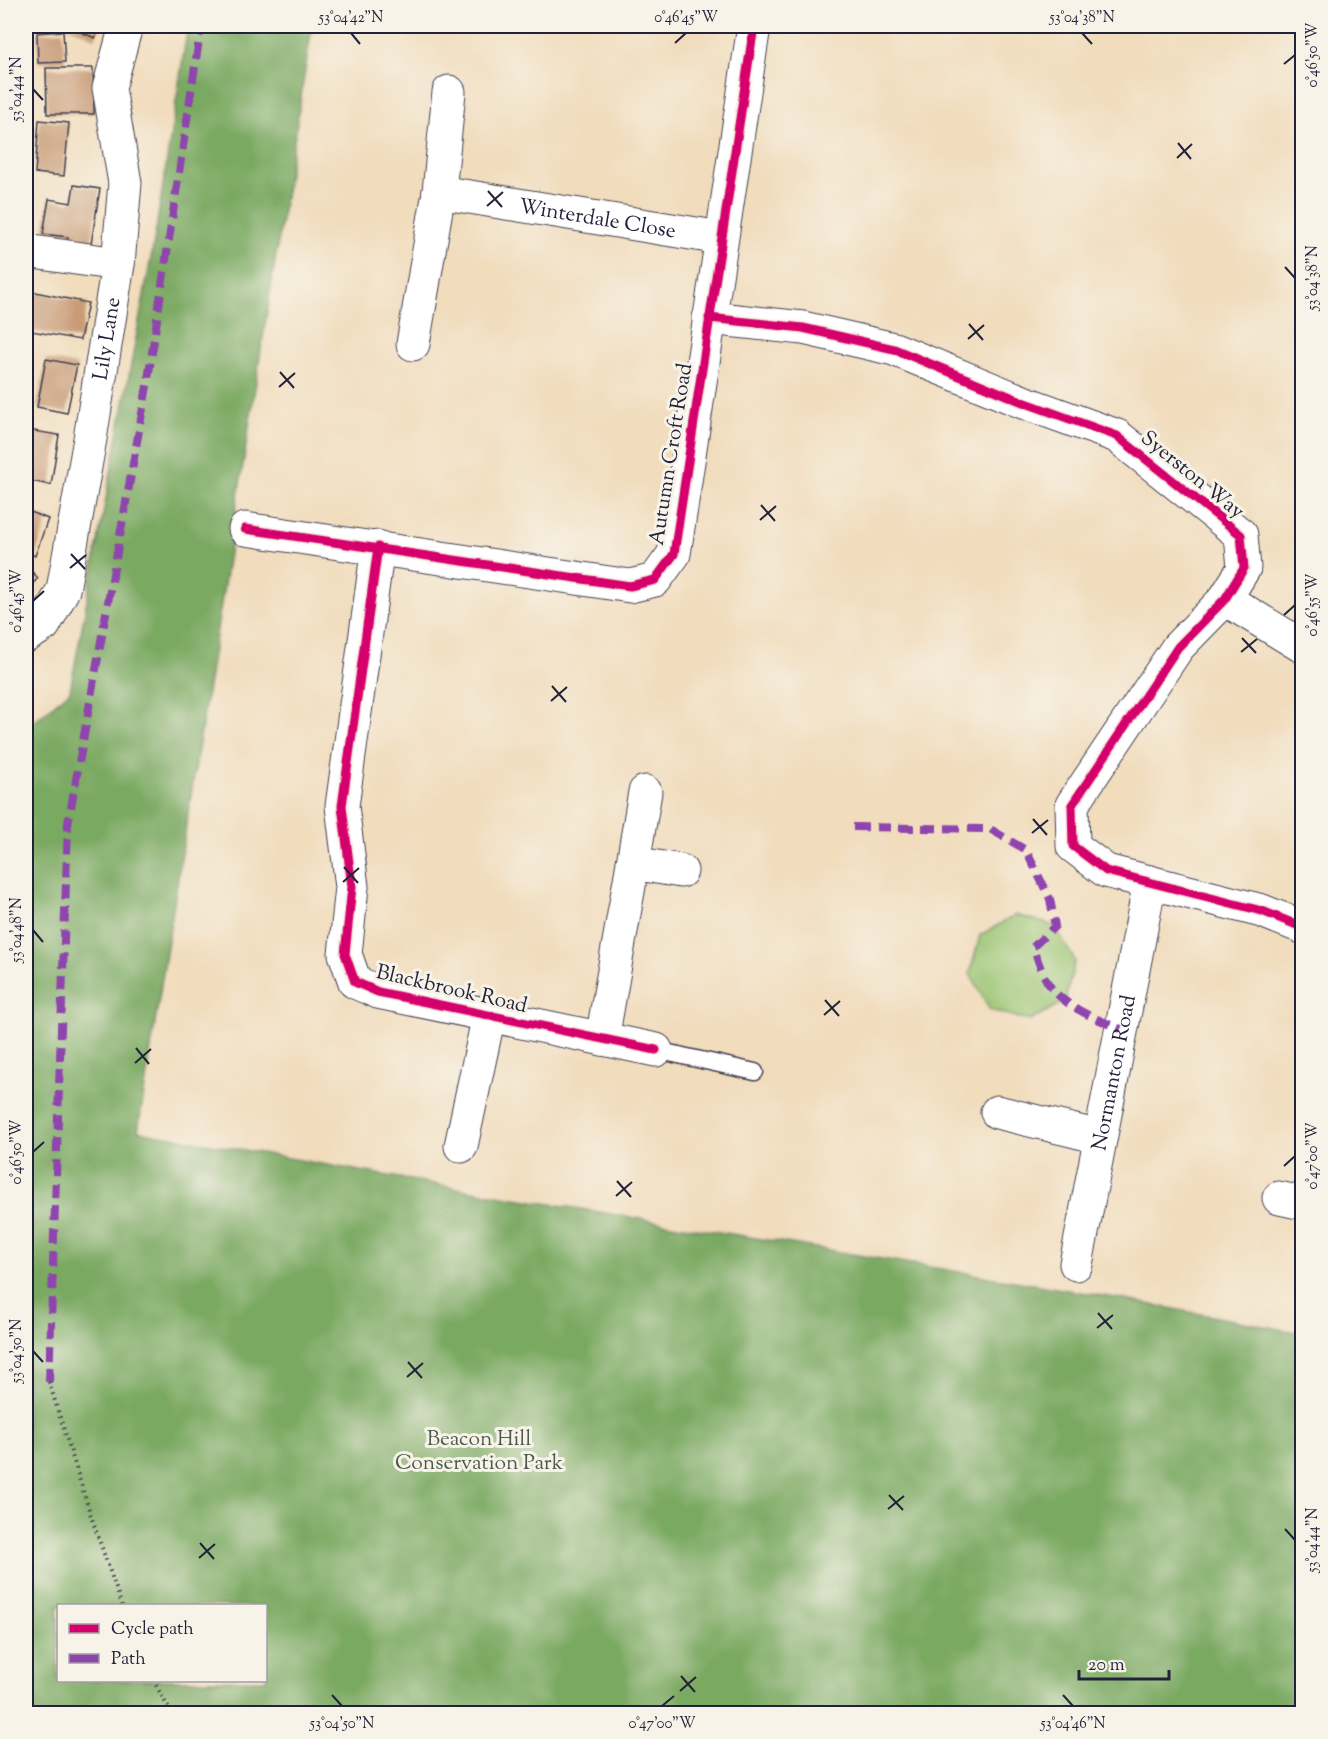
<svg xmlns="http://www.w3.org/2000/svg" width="1328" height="1739" viewBox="0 0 1328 1739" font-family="'Sorts Mill Goudy',serif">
<rect width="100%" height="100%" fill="#f7f3e8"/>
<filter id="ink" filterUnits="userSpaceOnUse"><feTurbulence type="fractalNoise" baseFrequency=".0167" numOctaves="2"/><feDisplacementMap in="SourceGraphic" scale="12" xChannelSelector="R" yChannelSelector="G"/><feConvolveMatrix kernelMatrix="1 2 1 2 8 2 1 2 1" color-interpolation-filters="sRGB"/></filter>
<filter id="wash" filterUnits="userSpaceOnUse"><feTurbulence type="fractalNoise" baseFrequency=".008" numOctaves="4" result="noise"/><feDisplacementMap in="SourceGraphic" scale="24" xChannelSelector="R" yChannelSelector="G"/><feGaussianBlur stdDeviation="1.35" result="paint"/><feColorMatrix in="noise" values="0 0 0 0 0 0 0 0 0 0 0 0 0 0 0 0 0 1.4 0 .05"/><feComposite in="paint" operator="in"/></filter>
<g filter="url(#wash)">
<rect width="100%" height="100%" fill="#f1dcbc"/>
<path fill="#99c36f" stroke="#5e7255" stroke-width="1.5" d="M1016 915 1055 926 1075 961 1065 1001 1030 1021 990 1010 970 974 980 935Z"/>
<path fill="#7aa962" stroke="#4e664e" stroke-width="1.5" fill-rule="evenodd" d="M188 26H312L138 1131 461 1189 1110 1297 1302 1333V1713L26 1714V728L70 691 154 242ZM58 1606H266V1680H58Z"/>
<g id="blocks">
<g fill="#c99b77">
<path d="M66 26H101L95 38Z"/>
<path d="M63 31 65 62 38 63 37 33Z"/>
<path d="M46 68H93L94 114H47Z"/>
<path d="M39 120 69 123 64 176 35 173Z"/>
<path d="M74 185 100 189 90 250 66 246 68 237 43 234 49 199 71 203Z"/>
<path d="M26 290 88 303 80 340 26 330Z"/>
<path d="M46 359 77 365 67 413 37 407Z"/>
<path d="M27 430 59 435 51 485 26 480Z"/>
<path d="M26 510 48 519 35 556 26 552Z"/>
<path d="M26 566 38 578 26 591Z"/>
</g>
</g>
</g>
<g filter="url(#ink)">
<use href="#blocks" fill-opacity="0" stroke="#413e4e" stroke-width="1.5"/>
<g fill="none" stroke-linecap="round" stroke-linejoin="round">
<g stroke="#413e4e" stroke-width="19">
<path id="lane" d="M656 1050 755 1072"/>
</g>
<g stroke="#413e4e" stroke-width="35">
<g id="street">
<path id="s1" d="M449 92 439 192 721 238"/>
<path d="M26 251 118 264"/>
<path d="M709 318 803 328 894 349 1023 402 1117 436 1241 535 1244 568 1225 599 1178 647 1072 805 1073 846 1106 871 1262 911 1302 927"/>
<path d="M413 344 439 192"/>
<path d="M245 529 630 586 655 580 674 554 754 26"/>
<path d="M378 547 342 806 352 887 345 954 355 982 378 992 656 1050"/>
<path d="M1225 599 1302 646"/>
<path id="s2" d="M26 636 44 625 63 590 90 439 118 264 125 183 109 88 126 26"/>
<path d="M633 863 645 792"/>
<path d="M602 1039 633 863 681 871"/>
<path d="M997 1112 1100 1137"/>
<path d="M461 1146 489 1015"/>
<path d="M1279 1198 1302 1203"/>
<path id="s3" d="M1076 1264 1150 882"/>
</g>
</g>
<g stroke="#413e4e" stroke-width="4" stroke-dasharray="1.5 4.5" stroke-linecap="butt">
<path d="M49 1382 92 1519 122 1606"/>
<path d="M153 1680 172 1714"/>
</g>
<use href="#lane" stroke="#fff" stroke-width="16"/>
<use href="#street" stroke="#fff" stroke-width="33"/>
<g stroke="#8e44ad" stroke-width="8" stroke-dasharray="15 8" stroke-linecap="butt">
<path d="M853 827 990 829 1026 850 1050 899 1055 926 1033 947C1038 959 1042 976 1050 986 1066 1008 1097 1019 1121 1029"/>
<path d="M49 1382 68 824 147 386 201 26"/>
</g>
<g stroke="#f7f3e8" stroke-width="13">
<g id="cycleway">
<path d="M709 318 803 328 894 349 1023 402 1117 436 1241 535 1244 568 1225 599 1178 647 1072 805 1073 846 1106 871 1262 911 1302 927"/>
<path d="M245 529 630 586 655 580 674 554 754 26"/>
<path d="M378 547 342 806 352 887 345 954 355 982 378 992 656 1050"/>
</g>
</g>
<use href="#cycleway" stroke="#d6006c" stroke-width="9"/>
</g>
</g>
<path fill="none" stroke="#22223b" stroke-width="2" d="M351 33 360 44M1082 33 1092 44M675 43 686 33M1284 64 1295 55M33 89 43 100M1178 143 1191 159M1177 158 1192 144M488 191 502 207M487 206 503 192M1285 267 1295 278M969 324 983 340M968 339 984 325M280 372 294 388M279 387 295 373M761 505 775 521M760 520 776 506M71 554 85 569M70 568 86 555M33 601 44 591M1284 615 1295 605M1242 638 1256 653M1241 652 1257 639M552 686 566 702M551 701 567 687M1033 819 1047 835M1032 833 1048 820M344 867 358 883M343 882 359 868M33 930 43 942M825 1000 839 1016M824 1015 840 1001M136 1048 149 1064M135 1063 151 1049M33 1152 44 1142M1284 1166 1295 1156M617 1181 631 1197M616 1196 632 1182M1098 1313 1112 1329M1097 1328 1113 1315M33 1351 43 1362M408 1362 422 1378M407 1377 423 1363M889 1495 903 1510M888 1509 904 1496M1285 1529 1295 1540M200 1543 214 1559M199 1558 215 1544M681 1676 695 1692M680 1691 696 1677M332 1695 342 1706M1063 1695 1073 1706M662 1706 674 1696"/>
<g text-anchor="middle" stroke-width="6" stroke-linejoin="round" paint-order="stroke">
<g font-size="21" fill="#22223b" stroke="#f7f3e8">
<text dy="7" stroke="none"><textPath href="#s1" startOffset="261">Winterdale Close</textPath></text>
<text dy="7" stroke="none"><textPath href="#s2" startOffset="316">Lily Lane</textPath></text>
<text transform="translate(670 454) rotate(-81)" y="7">Autumn Croft Road</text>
<text transform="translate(1193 474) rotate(39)" y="7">Syerston Way</text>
<text transform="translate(452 988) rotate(13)" y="7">Blackbrook Road</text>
<text dy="7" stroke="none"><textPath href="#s3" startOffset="195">Normanton Road</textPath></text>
</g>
<g font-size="21" fill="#4c5a4d" stroke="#f7f3e8">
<text x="479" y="1445">Beacon Hill<tspan x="479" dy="24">Conservation Park</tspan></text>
</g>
</g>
<rect width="1328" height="1739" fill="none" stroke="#f7f3e8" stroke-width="66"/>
<rect x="57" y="1604" width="210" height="78" fill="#f7f3e8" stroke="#a29fa3" stroke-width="1.5"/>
<rect x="69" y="1624" width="30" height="9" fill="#d6006c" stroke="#a29fa3" stroke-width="1.5"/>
<text x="111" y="1634" font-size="18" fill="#22223b">Cycle path</text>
<rect x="69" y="1654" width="30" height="9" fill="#8e44ad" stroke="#a29fa3" stroke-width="1.5"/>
<text x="111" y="1664" font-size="18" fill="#22223b">Path</text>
<path d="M1079 1670v9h90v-9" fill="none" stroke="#22223b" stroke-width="3"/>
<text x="1088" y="1670" font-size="18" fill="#22223b" stroke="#f7f3e8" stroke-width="4.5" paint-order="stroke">20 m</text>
<rect x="33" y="33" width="1262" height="1673" fill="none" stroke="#22223b" stroke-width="2"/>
<g font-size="15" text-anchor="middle" fill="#22223b">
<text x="351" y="22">53°04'42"N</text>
<text x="686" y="22">0°46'45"W</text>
<text x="1082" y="22">53°04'38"N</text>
<text transform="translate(1312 55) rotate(-90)" y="5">0°46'50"W</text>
<text transform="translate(16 89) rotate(-90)" y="5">53°04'44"N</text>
<text transform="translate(1312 278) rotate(-90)" y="5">53°04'38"N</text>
<text transform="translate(16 601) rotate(-90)" y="5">0°46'45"W</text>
<text transform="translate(1312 605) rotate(-90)" y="5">0°46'55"W</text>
<text transform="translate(16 930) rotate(-90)" y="5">53°04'48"N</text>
<text transform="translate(16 1152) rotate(-90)" y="5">0°46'50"W</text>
<text transform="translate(1312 1156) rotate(-90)" y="5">0°47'00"W</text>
<text transform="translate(16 1351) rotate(-90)" y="5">53°04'50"N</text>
<text transform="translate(1312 1540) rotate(-90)" y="5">53°04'44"N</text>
<text x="342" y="1728">53°04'50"N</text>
<text x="662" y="1728">0°47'00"W</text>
<text x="1073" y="1728">53°04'46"N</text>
</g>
</svg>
